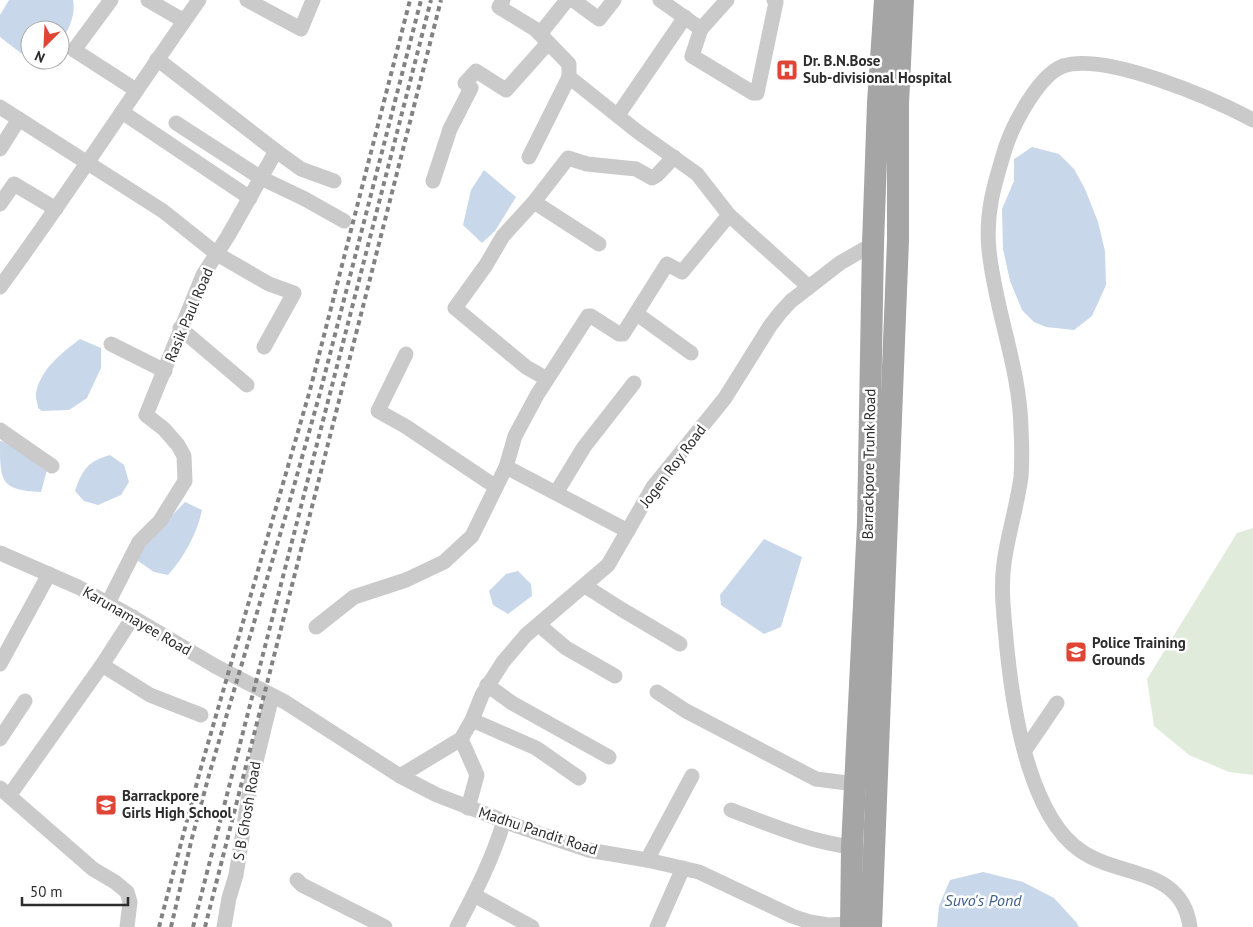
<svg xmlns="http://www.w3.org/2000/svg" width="1253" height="927" viewBox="0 0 1253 927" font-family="'PT Sans',sans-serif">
<rect width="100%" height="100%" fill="#fff"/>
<path fill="#e1ebdb" d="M1253 528V775L1229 772 1189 755 1154 726 1147 679 1237 533Z"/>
<g fill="#c8d7ea">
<path d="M9 0H73C76 14 69 31 60 41V30H30V60L0 37V15Z"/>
<path d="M1032 147 1059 154 1074 169 1085 189 1098 222 1105 251 1106 285 1092 316 1074 330 1046 327 1034 322 1022 310 1010 281 1003 249 1002 209 1014 181V159Z"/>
<path d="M484 170 516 197 495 231 482 243 463 225 471 190Z"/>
<path d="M80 339 101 348V368L87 398 69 410 42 411 38 408C38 404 35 397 36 393 41 368 62 353 80 339Z"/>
<path d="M0 441 15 443 47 470 41 492C0 490 0 482 0 441Z"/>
<path d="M110 455 124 465 129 482 121 495 98 505 84 501 75 491C82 470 88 461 110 455Z"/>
<path d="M185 502 202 510C197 534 184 557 168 575L154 572 138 561 141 547Z"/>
<path d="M764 539 802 557 781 627 764 634 721 605 720 595Z"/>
<path d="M518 571 531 584 532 596 508 614 493 605 489 591 506 574Z"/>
<path d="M983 872 1023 882 1054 898 1076 922 1079 927H937L939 906 950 880Z"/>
</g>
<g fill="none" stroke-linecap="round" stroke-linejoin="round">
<g stroke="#cacaca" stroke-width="15">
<path d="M111 0 74 50 136 90"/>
<path d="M148 0 184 21"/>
<path d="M247 0 301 29 313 0"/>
<path d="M503 0 499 7 535 29 569 64V77L638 132 697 174 729 215 809 287"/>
<path d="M573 0 599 19 614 0"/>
<path d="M660 0 701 29 727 0"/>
<path d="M701 29 692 56 753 93H757L776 2 774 0"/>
<path d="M540 34 567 0"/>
<path d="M0 107 163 211 217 254 269 284 294 293 264 347"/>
<path d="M122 112 250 198"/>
<path d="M618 115 685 17"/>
<path d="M176 123 261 178 305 199 344 221"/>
<path d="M0 149 19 119"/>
<path d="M276 151 301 169 334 181"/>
<path d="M529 157 569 77"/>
<path d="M433 181 450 129 471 88 465 83 476 71 506 90 548 43"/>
<path d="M534 202 599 244"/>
<path d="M0 204 14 184 56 209"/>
<path d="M0 287C69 193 132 95 199 0"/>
<path d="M637 314 691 353"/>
<path d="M180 328 247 385"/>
<path d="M111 344 165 371"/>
<path d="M406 354 378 411 405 426 496 487"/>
<path d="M547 379 526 367 455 308 486 265 503 236 534 202 568 158 587 164 636 169 652 178 657 175 674 157"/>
<path d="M0 430 52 466"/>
<path d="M506 467 515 436 537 395 588 316H591L619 334H623L667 264 682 272 729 215"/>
<path d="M556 493 584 447 634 383"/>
<path d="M0 553 78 587 122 611 215 666 285 702 400 776 437 795 517 826 588 850 647 860 699 872 792 916 810 922 828 925 851 924"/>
<path d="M585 586 621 609 680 644"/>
<path d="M108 603 139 542 160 521 185 481 184 456 178 445 164 429 146 415 203 275 228 236 276 151 157 59"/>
<path d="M133 617 102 665 150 695 201 715"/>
<path d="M539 625 566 648 615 676"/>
<path d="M316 627 354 597 406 580 444 562 472 536 506 467 628 531"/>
<path d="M0 664 49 574"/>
<path d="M487 685 512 703 609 757"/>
<path d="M657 692 686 711 816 779 855 784"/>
<path d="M472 720 536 748 579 778"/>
<path d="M0 739 25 701"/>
<path d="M461 739 477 775 468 808"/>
<path d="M1025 750 1057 703"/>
<path d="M400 776 461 739 472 720 482 695 503 662 526 635 608 565 653 487 725 398 770 326 780 313 791 301 840 263 873 244"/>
<path d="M0 788 93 869 115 882 127 892 130 902 127 927"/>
<path d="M9 796 102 665"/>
<path d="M731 810C771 825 810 842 852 847"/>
<path d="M647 860 692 776"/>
<path d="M297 880 302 885 385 927"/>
<path d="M474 895 532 927"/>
<path d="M224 927 229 898 236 875 251 782 272 696"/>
<path d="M457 927C475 893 493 858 504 821"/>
<path d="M657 927 683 868"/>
<path d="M1190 927C1182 867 1120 878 1081 851 1054 833 1039 798 1029 767 1015 723 1009 675 1005 628 1003 607 1001 585 1004 563 1008 534 1017 506 1021 477 1022 461 1022 445 1021 429 1020 368 995 310 989 250 985 212 995 182 1006 146 1014 123 1039 75 1063 66 1106 52 1214 99 1253 120"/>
</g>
<g stroke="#a5a5a5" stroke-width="22">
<path d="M851 927 852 847 868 523 873 244 878 103 885 0"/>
<path d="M871 927 898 240V104L903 0"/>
</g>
<g stroke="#828282" stroke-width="4" stroke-dasharray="5 4" stroke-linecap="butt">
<path d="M159 927 200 771 310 390 410 0"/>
<path d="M171 927 192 838 209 775 287 511 320 393 421 0"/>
<path d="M193 927 431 0"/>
<path d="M205 927 441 0"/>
</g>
</g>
<defs>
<g id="hospital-square" transform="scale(1.125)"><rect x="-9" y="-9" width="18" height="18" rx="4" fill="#e04434" stroke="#fff"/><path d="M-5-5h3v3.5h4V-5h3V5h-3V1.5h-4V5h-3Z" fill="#fff"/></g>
<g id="university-square" transform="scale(1.125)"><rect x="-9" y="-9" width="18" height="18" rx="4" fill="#e04434" stroke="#fff"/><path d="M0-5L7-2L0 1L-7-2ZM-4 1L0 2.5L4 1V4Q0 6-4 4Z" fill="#fff"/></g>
<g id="school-square" transform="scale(1.125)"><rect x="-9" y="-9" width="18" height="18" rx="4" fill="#e04434" stroke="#fff"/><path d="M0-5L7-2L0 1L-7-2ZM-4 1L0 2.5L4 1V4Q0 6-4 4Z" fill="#fff"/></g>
</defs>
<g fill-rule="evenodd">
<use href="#hospital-square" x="787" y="70"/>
<use href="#university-square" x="1076" y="652"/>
<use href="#school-square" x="106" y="805"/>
</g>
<g text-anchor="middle" stroke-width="5" stroke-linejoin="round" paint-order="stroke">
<g font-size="15" font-weight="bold" fill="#2d2d2d" stroke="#fff" text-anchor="start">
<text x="803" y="66">Dr. B.N.Bose<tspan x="803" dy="17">Sub-divisional Hospital</tspan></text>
<text x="1092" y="648">Police Training<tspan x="1092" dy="17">Grounds</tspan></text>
<text x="122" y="801">Barrackpore<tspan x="122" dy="17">Girls High School</tspan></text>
</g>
<g font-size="15" fill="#2d2d2d" stroke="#fff">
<text transform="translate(189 315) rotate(-67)" y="5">Rasik Paul Road</text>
<text transform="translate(869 464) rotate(-89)" y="5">Barrackpore Trunk Road</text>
<text transform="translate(673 466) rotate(-53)" y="5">Jogen Roy Road</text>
<text transform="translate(137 621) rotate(30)" y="5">Karunamayee Road</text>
<text transform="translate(247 811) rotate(-80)" y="5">S B Ghosh Road</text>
<text transform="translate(538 831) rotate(18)" y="5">Madhu Pandit Road</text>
</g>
<g font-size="16" font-style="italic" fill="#3e618d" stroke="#fff">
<text x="983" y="906">Suvo's Pond</text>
</g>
</g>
<g transform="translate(45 45) rotate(204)"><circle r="24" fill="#ffffff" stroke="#ababab"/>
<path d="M0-4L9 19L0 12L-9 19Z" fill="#e04434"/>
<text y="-8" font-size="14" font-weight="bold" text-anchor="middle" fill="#2d2d2d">N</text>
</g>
<path d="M22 897v8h106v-8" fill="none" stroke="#2d2d2d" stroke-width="2.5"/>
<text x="30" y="897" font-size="15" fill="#2d2d2d" stroke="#ffffff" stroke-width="4" paint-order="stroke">50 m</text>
</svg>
